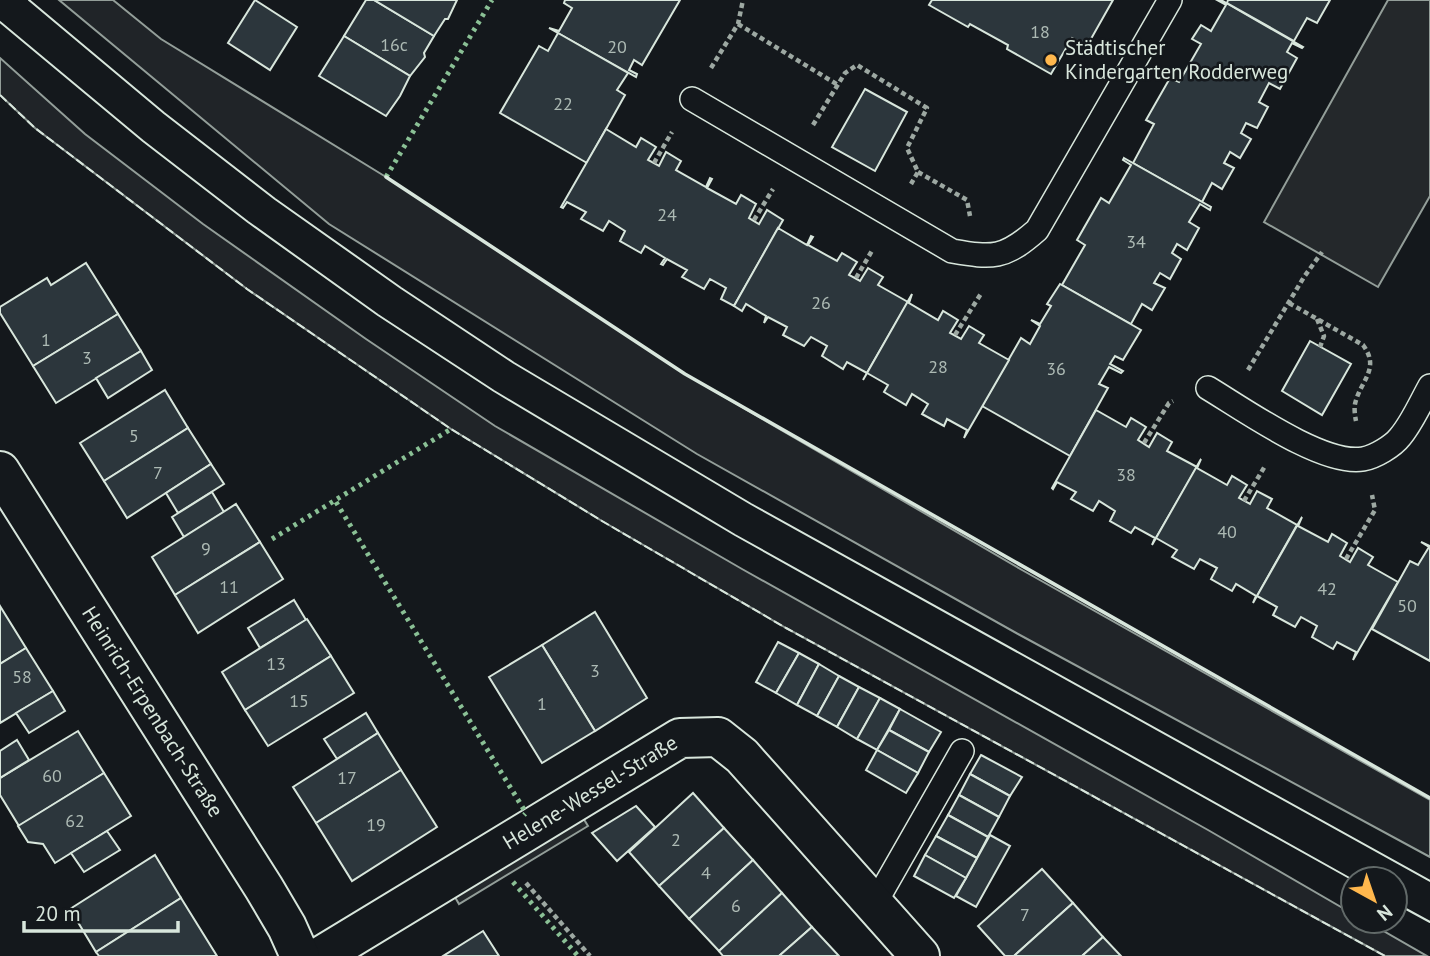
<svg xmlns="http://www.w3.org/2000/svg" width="1430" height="956" viewBox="0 0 1430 956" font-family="'PT Sans',sans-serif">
<rect width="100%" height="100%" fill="#14181c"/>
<g fill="#202428" stroke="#939e99" stroke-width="2">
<path d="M59 0H113L161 39 386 177 685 374 1022 570 1430 800V857L1018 634 697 454 329 224Z"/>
<path d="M0 58 85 134 203 224 366 339 495 426 742 569 1208 830 1353 914V921H1366L1427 956H1385L786 628 602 521 451 429 247 289 35 128 0 95Z"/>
</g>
<g fill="#24282b" stroke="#939e99" stroke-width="2">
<path d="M1388 0H1430V196L1378 287 1264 222Z"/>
<path d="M580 813 588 826 459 904 452 892Z"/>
</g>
<g fill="#2c363c" stroke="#d8e6dc" stroke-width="2">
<path d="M255 0 297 27 270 70 228 43Z"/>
<path d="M366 0H374L434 36 424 53 425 57 410 76 344 36Z"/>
<path d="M374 0H457L448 19H445L434 36Z"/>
<path d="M565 0H680L642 65 634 60 629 70 637 74 636 77 549 28 559 31 572 8 564 3Z"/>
<path d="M932 0H1113L1087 46 1072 38 1051 74 1007 49 1008 45 970 24 968 27 929 5Z"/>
<path d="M1217 0H1221L1303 47 1302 48 1292 43 1287 52 1297 58 1280 89 1269 83 1259 102 1268 107 1257 128 1246 123 1241 133 1251 139 1240 158 1230 152 1224 163 1234 168 1222 189 1212 183 1202 202 1133 163 1154 124 1146 120 1170 78 1179 82 1201 44 1192 39 1201 25 1211 31 1226 5Z"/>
<path d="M1228 0H1330L1317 23 1307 18 1294 41 1227 3Z"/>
<path d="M558 33 628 73 617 90 625 95 587 163 500 113 539 46 548 51Z"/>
<path d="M344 36 410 76 400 96 386 116 319 76Z"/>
<path d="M865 89 907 112 875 171 832 147Z"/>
<path d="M606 129 636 147 641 138 656 147 648 160 659 166 666 152 681 161 676 170 706 187 710 178 712 179 707 188 736 204 741 195 756 204 749 218 759 224 767 210 783 220 734 306 721 299 726 288 710 279 704 289 682 277 687 270 667 259 663 265 661 264 665 258 645 246 641 253 620 241 625 231 609 221 603 231 581 219 586 212 567 202 563 208 561 207Z"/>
<path d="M1124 158 1211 207 1210 210 1200 204 1189 222 1199 228 1187 250 1177 244 1172 253 1181 259 1170 279 1160 273 1154 283 1165 288 1152 310 1142 304 1131 324 1062 285 1085 245 1077 240 1101 198 1109 203 1131 165 1123 160Z"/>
<path d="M778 228 807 245 811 236 813 237 808 245 837 261 842 253 857 262 849 275 860 281 868 268 883 277 878 285 908 302 863 380 867 373 847 362 843 369 822 356 827 346 811 337 804 346 783 335 787 327 768 317 764 323 766 316 746 304 742 311 734 306Z"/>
<path d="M86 263 118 314 33 366 0 313V307L47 278 51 285Z"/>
<path d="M1060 284 1141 330 1123 360 1115 356 1110 364 1123 371 1121 373 1109 367 1099 384 1108 388 1070 456 982 406 1021 338 1030 344 1040 326 1031 320 1040 324 1051 306 1047 304Z"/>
<path d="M912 294 909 303 938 320 943 311 958 320 950 333 961 339 969 326 984 335 979 343 1009 360 964 438 967 430 947 419 944 426 922 414 928 404 912 394 906 405 884 392 888 385 867 373Z"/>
<path d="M118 314 141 351 56 403 33 366Z"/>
<path d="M1310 341 1351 364 1322 415 1282 391Z"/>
<path d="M141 351 152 370 108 398 96 378Z"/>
<path d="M165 390 188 428 104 481 80 443Z"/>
<path d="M1096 410 1126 427 1131 418 1146 427 1138 440 1149 447 1157 433 1172 442 1167 451 1197 467 1152 545 1155 538 1135 527 1131 533 1110 521 1115 511 1099 501 1093 511 1071 499 1076 492 1057 482 1053 489 1052 488Z"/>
<path d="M188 428 211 464 127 518 104 481Z"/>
<path d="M1201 459 1197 468 1227 485 1232 476 1247 485 1239 498 1250 504 1257 491 1272 499 1267 508 1297 525 1253 603 1256 596 1236 584 1232 591 1211 579 1217 568 1200 559 1194 569 1172 557 1177 550 1156 538Z"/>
<path d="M211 464 224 484 178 513 166 493Z"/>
<path d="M212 492 224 512 184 537 172 517Z"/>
<path d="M236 504 260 542 175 595 152 557Z"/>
<path d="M1302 517 1298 526 1328 542 1332 534 1347 543 1340 556 1350 562 1358 548 1373 557 1368 565 1398 582 1353 660 1356 652 1337 642 1333 649 1312 637 1317 626 1301 617 1295 627 1273 615 1277 607 1257 596Z"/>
<path d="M260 542 283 579 198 633 175 595Z"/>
<path d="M1421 542 1430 546V661L1372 629 1410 561 1418 565 1429 547Z"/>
<path d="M294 600 306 620 260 648 248 628Z"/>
<path d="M0 606 26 648 0 664Z"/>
<path d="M595 612 647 698 595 731 542 645Z"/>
<path d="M307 619 331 656 245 710 222 672Z"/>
<path d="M778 642 799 653 776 693 756 682Z"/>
<path d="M542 645 595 731 542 763 489 677Z"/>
<path d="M26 648 53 691 0 723V664Z"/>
<path d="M799 653 819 664 797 705 776 693Z"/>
<path d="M331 656 354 693 268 746 245 710Z"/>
<path d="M819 664 839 676 817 716 797 705Z"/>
<path d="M839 676 859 687 837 727 817 716Z"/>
<path d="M859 687 880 698 857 739 837 727Z"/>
<path d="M53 691 65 711 29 733 16 713Z"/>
<path d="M880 698 900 709 877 750 857 739Z"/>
<path d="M900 709 941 732 929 752 889 730Z"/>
<path d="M366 713 378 733 337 759 324 739Z"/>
<path d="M889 730 929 752 918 773 877 750Z"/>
<path d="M78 731 104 773 19 826 0 795V778Z"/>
<path d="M378 733 401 770 316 823 293 787Z"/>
<path d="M17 740 29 760 0 778V751Z"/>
<path d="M877 750 918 773 906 793 866 770Z"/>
<path d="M981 755 1022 777 1010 796 970 774Z"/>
<path d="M401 770 437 827 352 881 316 823Z"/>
<path d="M104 773 131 816 55 863 43 844 28 842 18 826Z"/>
<path d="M970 774 1010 796 999 817 959 795Z"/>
<path d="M693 793 724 828 659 886 629 852Z"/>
<path d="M959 795 999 817 988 837 948 815Z"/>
<path d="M636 806 655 827 617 861 592 833Z"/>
<path d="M948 815 988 837 977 858 936 836Z"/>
<path d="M724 828 753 860 689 919 659 886Z"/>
<path d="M107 831 120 850 84 872 71 853Z"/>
<path d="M990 835 1010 846 976 907 956 896Z"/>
<path d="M936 836 977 858 966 878 925 855Z"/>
<path d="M155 855 181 898 96 952 70 909Z"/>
<path d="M925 855 966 878 954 898 914 876Z"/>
<path d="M753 860 782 893 719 951 689 919Z"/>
<path d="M1042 869 1073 903 1014 956H1005L978 926Z"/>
<path d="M782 893 812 927 779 956H723L719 951Z"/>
<path d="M181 898 217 956H99L96 952Z"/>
<path d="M1073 903 1103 937 1082 956H1014Z"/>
<path d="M812 927 839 956H779Z"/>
<path d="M483 931 499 956H443Z"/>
<path d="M1103 937 1121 956H1082Z"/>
</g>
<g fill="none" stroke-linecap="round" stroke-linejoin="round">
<g stroke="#d8e6dc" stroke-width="26">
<g id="service">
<path d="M692 99 952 251C993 258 1004 259 1037 230L1170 0"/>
<path d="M1208 388C1243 409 1323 466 1363 459 1375 457 1393 446 1400 437 1412 423 1421 402 1430 386"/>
<path d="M874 905 962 751"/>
</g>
</g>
<g stroke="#d8e6dc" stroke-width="42">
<g id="minor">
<path id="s1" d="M321 956 680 738 718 737 742 756 920 956"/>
</g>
</g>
<g stroke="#d8e6dc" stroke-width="42">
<g id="tertiary">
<path id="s2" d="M0 471 264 888 287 927 300 956"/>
</g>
</g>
<g stroke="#9da8a2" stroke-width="4.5" stroke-dasharray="5 3.5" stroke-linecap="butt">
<path d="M738 24 838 85"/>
<path d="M711 68 738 24 743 0"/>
<path d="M813 125 845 73 857 65 927 108 907 148 918 172 911 184"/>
<path d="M654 163 672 132"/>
<path d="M918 172 967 200 970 216"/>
<path d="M754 220 773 189"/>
<path d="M856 278 873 249"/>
<path d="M1289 303 1363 345C1381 369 1360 381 1355 404 1354 409 1355 416 1356 421"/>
<path d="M1317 319 1324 336 1320 347"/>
<path d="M955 335 982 292"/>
<path d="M1248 370 1304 277 1322 252"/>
<path d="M1144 443 1169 403 1173 401"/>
<path d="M1244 501 1265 466"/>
<path d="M1346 559 1375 510 1372 495"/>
<path d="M526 883 590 956"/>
</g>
<use href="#service" stroke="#14181c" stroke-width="23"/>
<use href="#minor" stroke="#14181c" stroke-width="38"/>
<use href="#tertiary" stroke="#14181c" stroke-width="38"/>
<g stroke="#d8e6dc" stroke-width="2">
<path d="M29 0 164 113 275 199 401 288 514 363 751 504 1430 881"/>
<path d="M0 22 143 141 248 222 378 315 494 391 735 535 1353 880"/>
<path d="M1395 903 1430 922"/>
</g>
<g stroke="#8ac095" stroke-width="5" stroke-dasharray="3.5 5" stroke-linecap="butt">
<path d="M386 177 492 0"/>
<path d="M336 502 526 813 524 815"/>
<path d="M272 539 451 429"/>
<path d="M513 882 578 956"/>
</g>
<path stroke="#d8e6dc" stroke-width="2" stroke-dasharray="9 3.5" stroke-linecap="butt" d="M0 95 35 128 247 289 451 429 602 521 786 628 1385 956"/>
<path stroke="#d8e6dc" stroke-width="3.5" d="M386 177 685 374 1430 798"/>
</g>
<circle fill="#ffb74d" stroke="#14181c" stroke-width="2.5" cx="1051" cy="60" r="7"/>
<g text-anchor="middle" stroke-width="5" stroke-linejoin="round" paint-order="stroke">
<g font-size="18" fill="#adbab4">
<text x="1040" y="38">18</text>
<text x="394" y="51">16c</text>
<text x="617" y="53">20</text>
<text x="563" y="110">22</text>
<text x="667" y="221">24</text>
<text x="1136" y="248">34</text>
<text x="821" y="309">26</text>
<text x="46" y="346">1</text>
<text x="87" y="364">3</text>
<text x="938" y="373">28</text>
<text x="1056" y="375">36</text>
<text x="134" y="442">5</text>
<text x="158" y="479">7</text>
<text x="1126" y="481">38</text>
<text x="1227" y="538">40</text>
<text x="206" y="555">9</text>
<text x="229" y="593">11</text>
<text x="1327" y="595">42</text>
<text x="1407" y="612">50</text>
<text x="276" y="670">13</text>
<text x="595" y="677">3</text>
<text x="22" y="683">58</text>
<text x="299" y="707">15</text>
<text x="542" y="710">1</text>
<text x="52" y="782">60</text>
<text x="347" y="784">17</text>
<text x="75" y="827">62</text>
<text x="376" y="831">19</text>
<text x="676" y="846">2</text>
<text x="706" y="879">4</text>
<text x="736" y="912">6</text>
<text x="1025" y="921">7</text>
</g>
<g font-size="21" fill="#d8e6dc" stroke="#14181c" text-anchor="start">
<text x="1065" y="55">Städtischer<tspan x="1065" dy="24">Kindergarten Rodderweg</tspan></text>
</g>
<g font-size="21" fill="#d8e6dc" stroke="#14181c">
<text dy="7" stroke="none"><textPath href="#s2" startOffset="285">Heinrich-Erpenbach-Straße</textPath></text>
<text dy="7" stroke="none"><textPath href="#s1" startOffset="315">Helene-Wessel-Straße</textPath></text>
</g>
</g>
<g transform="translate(1374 900) rotate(140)"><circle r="33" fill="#14181c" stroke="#626a69" stroke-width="2"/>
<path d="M0-5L12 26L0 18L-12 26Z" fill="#ffb74d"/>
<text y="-10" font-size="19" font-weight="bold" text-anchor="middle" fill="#d8e6dc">N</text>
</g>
<path d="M24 921v10h154v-10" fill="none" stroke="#d8e6dc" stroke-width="3.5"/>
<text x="35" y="921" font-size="21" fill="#d8e6dc" stroke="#14181c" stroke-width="5" paint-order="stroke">20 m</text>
</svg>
